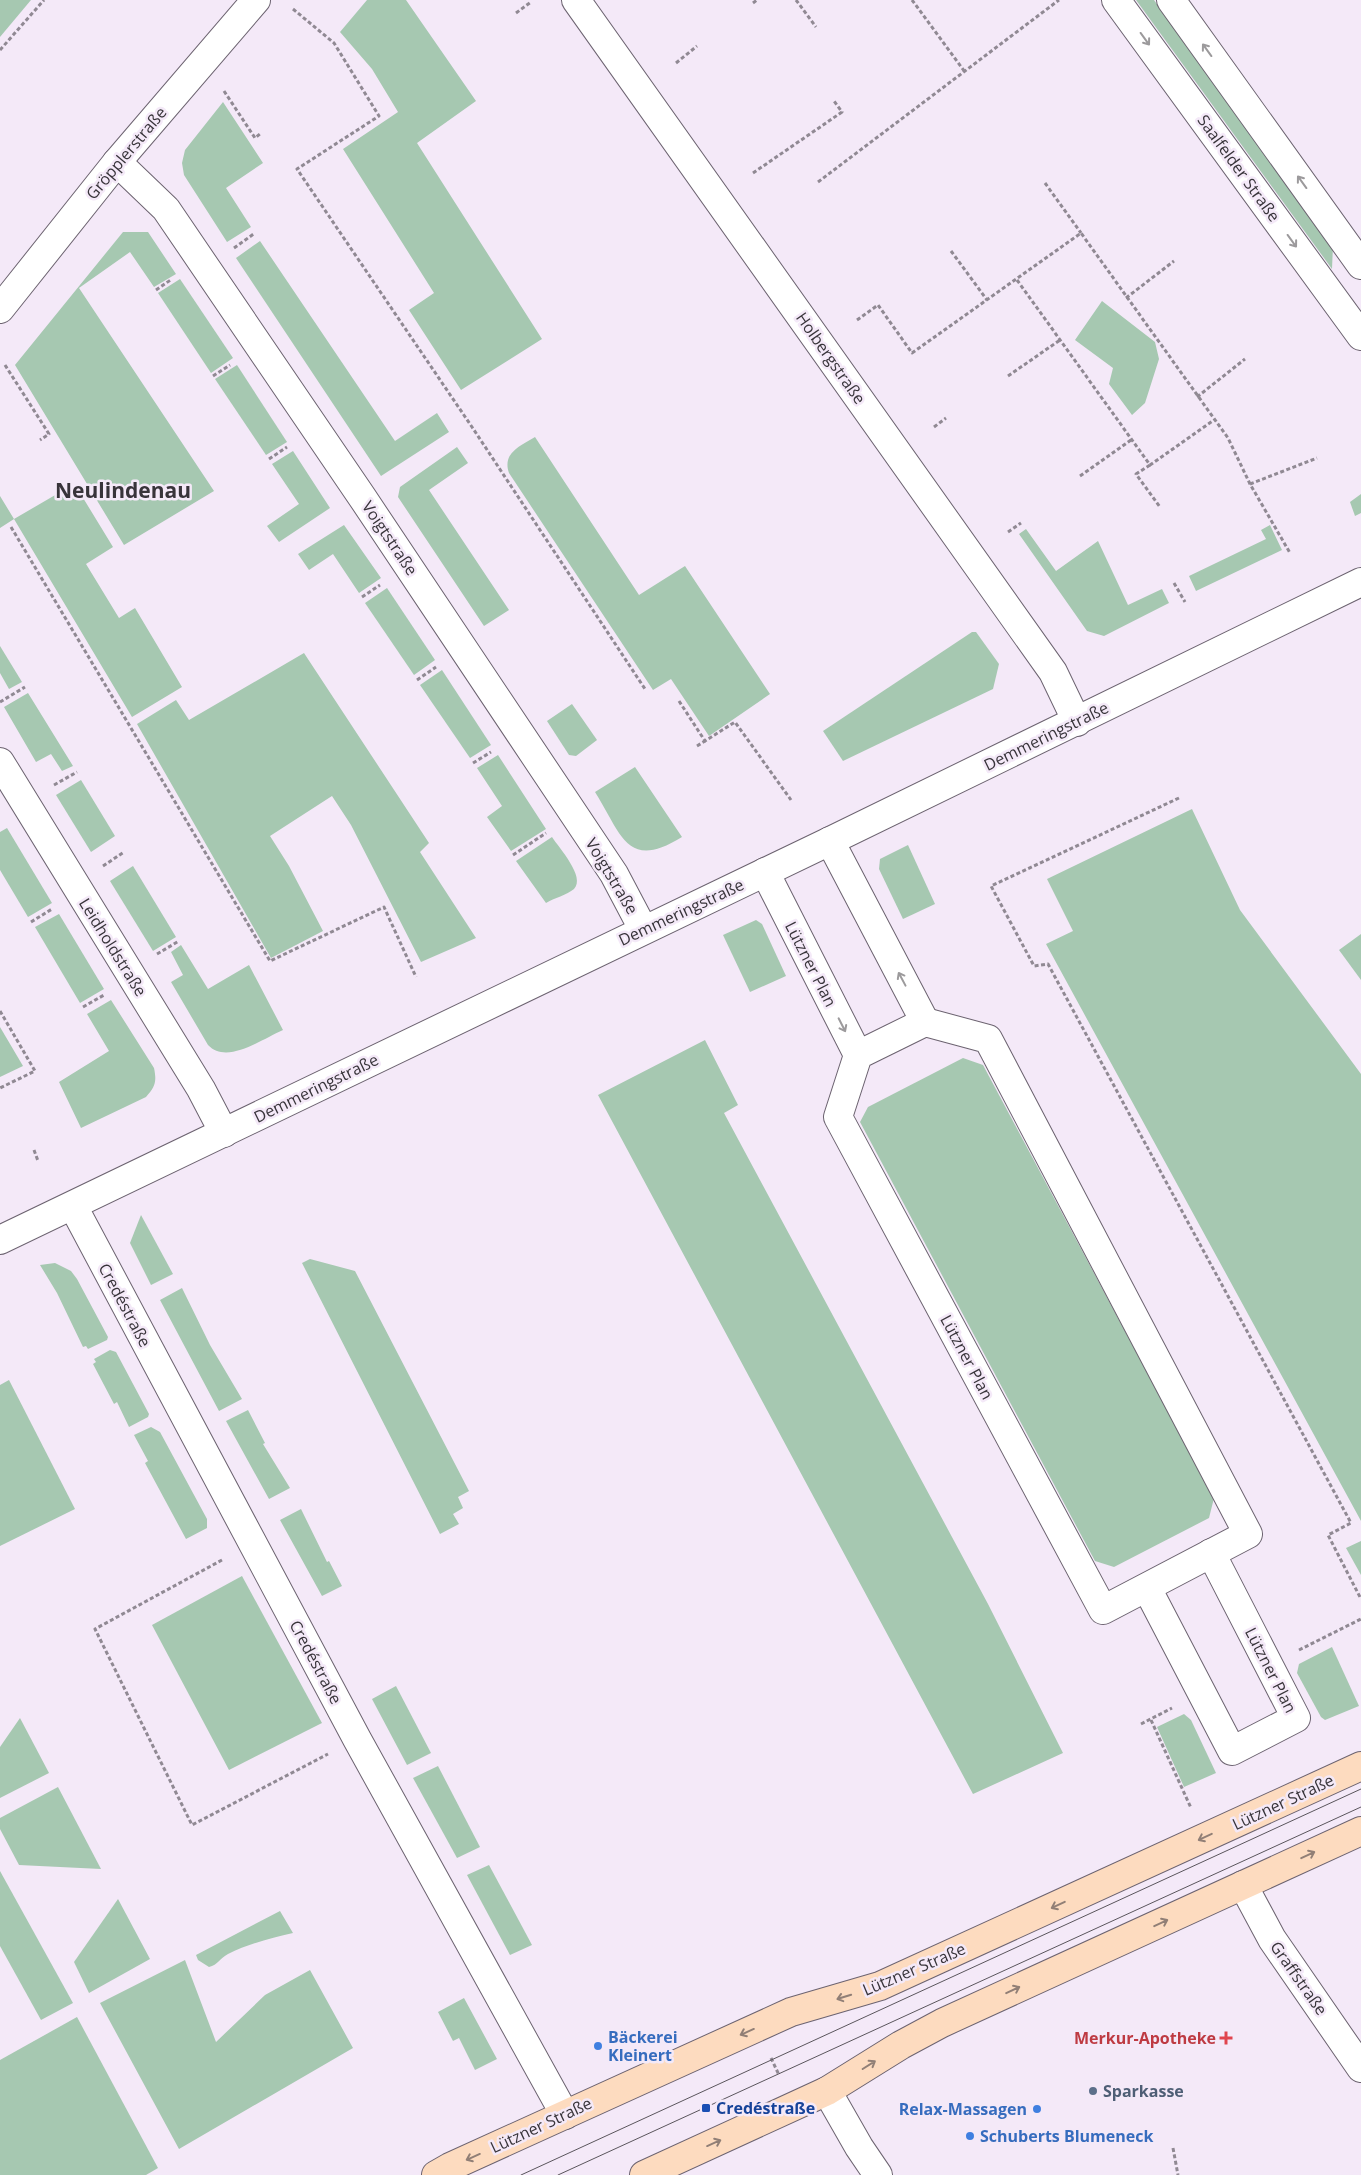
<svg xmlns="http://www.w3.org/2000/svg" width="1361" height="2175" viewBox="0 0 1361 2175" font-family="'Open Sans',sans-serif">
<rect width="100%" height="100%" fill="#f4e9f8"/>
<g fill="#a6c8b1">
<path d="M0 0H31L0 37Z"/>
<path d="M367 0H406L476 101 417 143 542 339 461 390 409 310 434 293 343 149 398 112 372 69 340 32Z"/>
<path d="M1136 0H1154L1333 245 1332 269Z"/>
<path d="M223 102 263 163 226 188 251 227 227 242 184 175 182 163 185 150Z"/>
<path d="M123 232H148L176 274 154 287 130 252 79 288 214 491 124 545 15 365Z"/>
<path d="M260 241 395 441 437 413 449 432 381 476 236 258Z"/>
<path d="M180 279 233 358 211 373 158 293Z"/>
<path d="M1102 301 1155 342 1159 359 1145 403 1132 415 1109 384 1113 368 1075 340Z"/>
<path d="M237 365 287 442 266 455 215 379Z"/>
<path d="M535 437 639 595 685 566 770 694 709 736 671 679 653 690 509 473C502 453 520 446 535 437Z"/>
<path d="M457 447 468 463 429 490 509 610 484 626 398 497 400 487Z"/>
<path d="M293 451 330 508 279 542 267 526 299 504 272 464Z"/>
<path d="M69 487 77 488 113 547 86 564 119 618 135 608 182 687 132 717 14 519 0 528V496L14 519Z"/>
<path d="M1361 494V513L1355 516 1350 502Z"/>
<path d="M344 525 381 578 359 593 333 554 309 570 298 554Z"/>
<path d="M1270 525 1282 550 1196 591 1189 576 1266 539 1261 530Z"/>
<path d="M1026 529 1056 571 1098 541 1128 605 1162 589 1169 603 1104 636 1087 631 1019 534Z"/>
<path d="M387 588 435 660 414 675 365 603Z"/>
<path d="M972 632H976L999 664 993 689 843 761 823 731Z"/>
<path d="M0 646 22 682 9 689 0 673Z"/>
<path d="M304 653 429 843 420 852 476 938 421 962 351 825 332 796 270 836 289 866 323 931 271 958 137 724 176 700 189 720Z"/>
<path d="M442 670 491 745 470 758 420 685Z"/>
<path d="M28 693 73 766 62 771 51 754 36 762 4 707Z"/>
<path d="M572 704 597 740 576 756 569 755 547 721Z"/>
<path d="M498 755 546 829 511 851 487 817 502 806 477 768Z"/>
<path d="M635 767 682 837C627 871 622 835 595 792Z"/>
<path d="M81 780 115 836 91 852 56 795Z"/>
<path d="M1192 809 1240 910 1361 1074V1521L1046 944 1073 931 1047 879Z"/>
<path d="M7 828 52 903 28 917 0 870V832Z"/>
<path d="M552 837C559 848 586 877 574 889 567 895 554 898 546 903L516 861Z"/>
<path d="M908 845 935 904 903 919 879 869 880 859Z"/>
<path d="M133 866 176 937 153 951 110 881Z"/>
<path d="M59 914 104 989 80 1003 35 927Z"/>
<path d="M756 920 762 924 786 976 750 992 723 935Z"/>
<path d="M1361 934V980L1339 950Z"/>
<path d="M181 945 208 989 249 965 283 1030C262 1039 227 1065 208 1045L171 982 183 975 171 952Z"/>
<path d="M111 1000 154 1068C157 1082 155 1087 146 1097L81 1128 59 1082 109 1051 87 1014Z"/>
<path d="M0 1027 23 1066 0 1077Z"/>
<path d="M705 1040 738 1105 724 1113 988 1604 1063 1753 973 1794 598 1095Z"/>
<path d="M963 1058 983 1065 1214 1498 1209 1518 1114 1567 1095 1561 860 1122 868 1107Z"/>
<path d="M141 1215 173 1274 151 1285 130 1243Z"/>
<path d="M310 1259 355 1271 469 1491 458 1497 463 1508 453 1514 459 1524 440 1534 302 1263Z"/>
<path d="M55 1263 71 1271 77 1279 108 1337 107 1340 88 1349 86 1346 83 1347 57 1293 40 1265Z"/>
<path d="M182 1288 210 1345 242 1399 219 1411 160 1300Z"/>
<path d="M110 1350 116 1352 149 1414 148 1417 129 1427 117 1402 114 1404 93 1364 96 1362 94 1359Z"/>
<path d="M9 1380 75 1509 0 1546V1385Z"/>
<path d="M248 1410 265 1443 263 1444 290 1488 269 1499 226 1421Z"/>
<path d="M151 1427 160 1432 207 1519V1528L186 1539 145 1463 148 1461 134 1435Z"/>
<path d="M301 1509 327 1562 329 1561 342 1586 322 1596 280 1520Z"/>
<path d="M1361 1541V1575L1346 1548Z"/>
<path d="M242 1576 322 1723 229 1770 152 1625Z"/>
<path d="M1332 1647 1359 1706 1325 1720 1321 1717 1297 1673 1299 1664Z"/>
<path d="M396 1686 431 1753 407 1765 372 1699Z"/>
<path d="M1184 1714 1191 1720 1216 1773 1184 1787 1157 1727Z"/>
<path d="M20 1718 49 1773 0 1798V1747Z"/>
<path d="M438 1766 480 1847 457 1858 413 1778Z"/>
<path d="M58 1787 101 1869 19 1865 0 1829V1818Z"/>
<path d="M489 1865 532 1945 510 1955 467 1875Z"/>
<path d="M0 1871 73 2003 41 2020 0 1946Z"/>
<path d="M118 1899 150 1959 89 1993 74 1962Z"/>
<path d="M280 1911 293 1933C271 1938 248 1944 228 1954 220 1958 218 1965 209 1967L198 1960 196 1955Z"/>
<path d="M185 1960 216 2042 265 1995 310 1970 353 2048 179 2149 100 2003Z"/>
<path d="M464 1998 497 2059 475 2070 459 2038 453 2041 438 2012Z"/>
<path d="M77 2017 158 2168 146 2175H0V2060Z"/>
</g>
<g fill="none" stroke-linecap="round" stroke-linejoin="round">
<g stroke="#6c6370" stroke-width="30">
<g id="street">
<path d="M576 0 1053 672 1077 722"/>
<path d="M1116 0 1361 336"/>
<path d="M1171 0 1361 265"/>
<path d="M117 162 166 209 362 497 614 874 643 929"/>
<path d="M0 309 117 162 256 0"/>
<path d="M0 762 201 1089 224 1133"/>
<path d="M830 841 925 1022"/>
<path d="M765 872 858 1055 838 1117 1103 1610 1248 1534 988 1039 925 1022 858 1055"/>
<path d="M73 1206 357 1739 565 2115"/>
<path d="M0 1240 830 841 1361 582"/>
<path d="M1147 1588 1232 1751 1296 1718 1211 1553"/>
<path d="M1243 1885 1272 1939 1361 2068"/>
<path d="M827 2091 859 2147 878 2175"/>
</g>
</g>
<g stroke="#6c6370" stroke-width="30">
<g id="secondary">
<path d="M436 2175 450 2167 791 2012 880 1986 1361 1766"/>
<path d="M644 2175 827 2091 901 2045 942 2023 1361 1831"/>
</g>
</g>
<g stroke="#908993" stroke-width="3" stroke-dasharray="4 2.5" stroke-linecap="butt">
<path d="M796 0 816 27"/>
<path d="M912 0 965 72"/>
<path d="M753 3 757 0"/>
<path d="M293 9 334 43 379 116 297 169 472 427 645 689"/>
<path d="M516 13 531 2"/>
<path d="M0 50 44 0"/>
<path d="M676 63 697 46"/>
<path d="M224 91 255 138 261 133"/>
<path d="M753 173 842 112 834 101"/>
<path d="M818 182 1059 0"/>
<path d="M1045 183 1081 233"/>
<path d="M234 248 255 233"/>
<path d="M951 251 987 300"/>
<path d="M1017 280 1150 465 1214 420"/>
<path d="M156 290 172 279"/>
<path d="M1126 298 1174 261"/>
<path d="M857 320 878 305 912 353 1081 233 1228 438 1250 484 1290 553"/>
<path d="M5 365 49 434 40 440"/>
<path d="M213 376 230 365"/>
<path d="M1008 376 1060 340"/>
<path d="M1197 397 1245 359"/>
<path d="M934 427 946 418"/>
<path d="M269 459 287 447"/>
<path d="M1150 465 1136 474 1160 507"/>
<path d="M1080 476 1131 440"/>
<path d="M1250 484 1317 458"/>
<path d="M11 527 270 961 384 907 416 977"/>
<path d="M1008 532 1021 523"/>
<path d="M1174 583 1185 602"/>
<path d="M362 597 380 585"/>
<path d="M417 680 436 667"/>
<path d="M679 701 705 741 735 722 791 800"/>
<path d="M0 702 25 687"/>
<path d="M697 746 705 741"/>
<path d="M473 763 491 752"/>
<path d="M54 785 77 772"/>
<path d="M1179 798 991 886 1034 966 1048 964 1351 1523 1328 1535 1361 1599"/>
<path d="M513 855 546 833"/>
<path d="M103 866 124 852"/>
<path d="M31 922 52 909"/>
<path d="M157 954 179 941"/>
<path d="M83 1007 104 995"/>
<path d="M0 1011 35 1071 0 1088"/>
<path d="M34 1150 38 1161"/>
<path d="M222 1560 95 1629 192 1825 328 1754"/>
<path d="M1299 1650 1361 1619"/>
<path d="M1151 1720 1191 1808"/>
<path d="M1141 1724 1172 1708"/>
<path d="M771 2058 779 2075"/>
<path d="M1173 2148 1178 2175"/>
</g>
<use href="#street" stroke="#fff" stroke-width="28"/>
<use href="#secondary" stroke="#fddbbf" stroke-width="28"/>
<g stroke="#5a555c" stroke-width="1">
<path d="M521 2175 1361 1789"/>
<path d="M558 2175 1361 1807"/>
</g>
</g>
<defs><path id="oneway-shaft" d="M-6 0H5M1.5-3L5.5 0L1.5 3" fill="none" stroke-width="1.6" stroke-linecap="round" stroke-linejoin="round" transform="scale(1.25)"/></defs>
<g stroke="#9c9a9c">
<use href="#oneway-shaft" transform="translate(1145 39) rotate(54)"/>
<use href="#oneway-shaft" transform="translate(1207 50) rotate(-126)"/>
<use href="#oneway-shaft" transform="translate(1302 182) rotate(-126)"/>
<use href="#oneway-shaft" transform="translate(1292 241) rotate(54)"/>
<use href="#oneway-shaft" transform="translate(902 979) rotate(-118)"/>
<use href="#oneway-shaft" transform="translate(842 1025) rotate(63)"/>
</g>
<g stroke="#917f76">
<use href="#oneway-shaft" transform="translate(1205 1837) rotate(155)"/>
<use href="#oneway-shaft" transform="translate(1308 1855) rotate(-25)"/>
<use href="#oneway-shaft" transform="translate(1058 1905) rotate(155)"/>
<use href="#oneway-shaft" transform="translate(1161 1923) rotate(-25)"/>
<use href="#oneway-shaft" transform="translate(1013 1990) rotate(-25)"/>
<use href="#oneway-shaft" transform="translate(844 1997) rotate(163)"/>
<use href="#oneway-shaft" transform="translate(747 2032) rotate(156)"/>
<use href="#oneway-shaft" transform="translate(869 2065) rotate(-32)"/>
<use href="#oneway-shaft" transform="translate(714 2143) rotate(-24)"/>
<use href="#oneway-shaft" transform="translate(473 2157) rotate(156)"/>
</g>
<path fill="#e0444e" stroke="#f4e9f8" stroke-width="2" d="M1223.5 2030.5h5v5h5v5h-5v5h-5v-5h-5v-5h5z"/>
<g fill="#3f7fe0" stroke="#f4e9f8" stroke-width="2">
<circle cx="598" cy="2046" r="5"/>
<circle cx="1037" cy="2109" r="5"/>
<circle cx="970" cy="2136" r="5"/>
</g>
<circle fill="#5c6f8a" stroke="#f4e9f8" stroke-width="2" cx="1093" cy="2091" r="5"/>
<rect fill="#1a4fb4" stroke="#f4e9f8" stroke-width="2" x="701" y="2103" width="10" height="10" rx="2.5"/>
<g text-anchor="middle" stroke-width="5" stroke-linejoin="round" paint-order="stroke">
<g font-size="16" fill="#38343a" stroke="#f4e9f8">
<text transform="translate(126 153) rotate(-50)" y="6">Gröpplerstraße</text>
<text transform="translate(1239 168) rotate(54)" y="6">Saalfelder Straße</text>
<text transform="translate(831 358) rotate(55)" y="6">Holbergstraße</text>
<text transform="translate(390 538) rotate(56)" y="6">Voigtstraße</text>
<text transform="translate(1046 736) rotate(-26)" y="6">Demmeringstraße</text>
<text transform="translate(612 876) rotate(59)" y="6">Voigtstraße</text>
<text transform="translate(681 912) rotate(-25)" y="6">Demmeringstraße</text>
<text transform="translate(113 947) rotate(58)" y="6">Leidholdstraße</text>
<text transform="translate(811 964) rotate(63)" y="6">Lützner Plan</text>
<text transform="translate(316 1088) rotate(-26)" y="6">Demmeringstraße</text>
<text transform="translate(125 1305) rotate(62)" y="6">Credéstraße</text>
<text transform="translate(967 1357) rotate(62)" y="6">Lützner Plan</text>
<text transform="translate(316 1662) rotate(62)" y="6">Credéstraße</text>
<text transform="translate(1271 1670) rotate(63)" y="6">Lützner Plan</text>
<text transform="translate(1283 1802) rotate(-25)" y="6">Lützner Straße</text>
<text transform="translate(914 1969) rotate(-23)" y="6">Lützner Straße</text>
<text transform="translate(1299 1978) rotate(55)" y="6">Graffstraße</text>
<text transform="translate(541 2125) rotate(-25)" y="6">Lützner Straße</text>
</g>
<g font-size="16" font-weight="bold" fill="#366cbe" stroke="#f4e9f8" text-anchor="start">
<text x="608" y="2043">Bäckerei<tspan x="608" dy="18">Kleinert</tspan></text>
<text x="1027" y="2115" text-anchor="end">Relax-Massagen</text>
<text x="980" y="2142">Schuberts Blumeneck</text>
</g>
<g font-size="16" font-weight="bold" fill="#be3a42" stroke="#f4e9f8" text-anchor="end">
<text x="1216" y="2044">Merkur-Apotheke</text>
</g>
<g font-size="16" font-weight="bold" fill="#4e5e75" stroke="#f4e9f8" text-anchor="start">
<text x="1103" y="2097">Sparkasse</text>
</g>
<g font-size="16" font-weight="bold" fill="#164399" stroke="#f4e9f8" text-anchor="start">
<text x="716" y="2114">Credéstraße</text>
</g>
<g font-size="21" font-weight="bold" fill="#38343a" stroke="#f4e9f8">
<text x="123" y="498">Neulindenau</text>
</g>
</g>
</svg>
